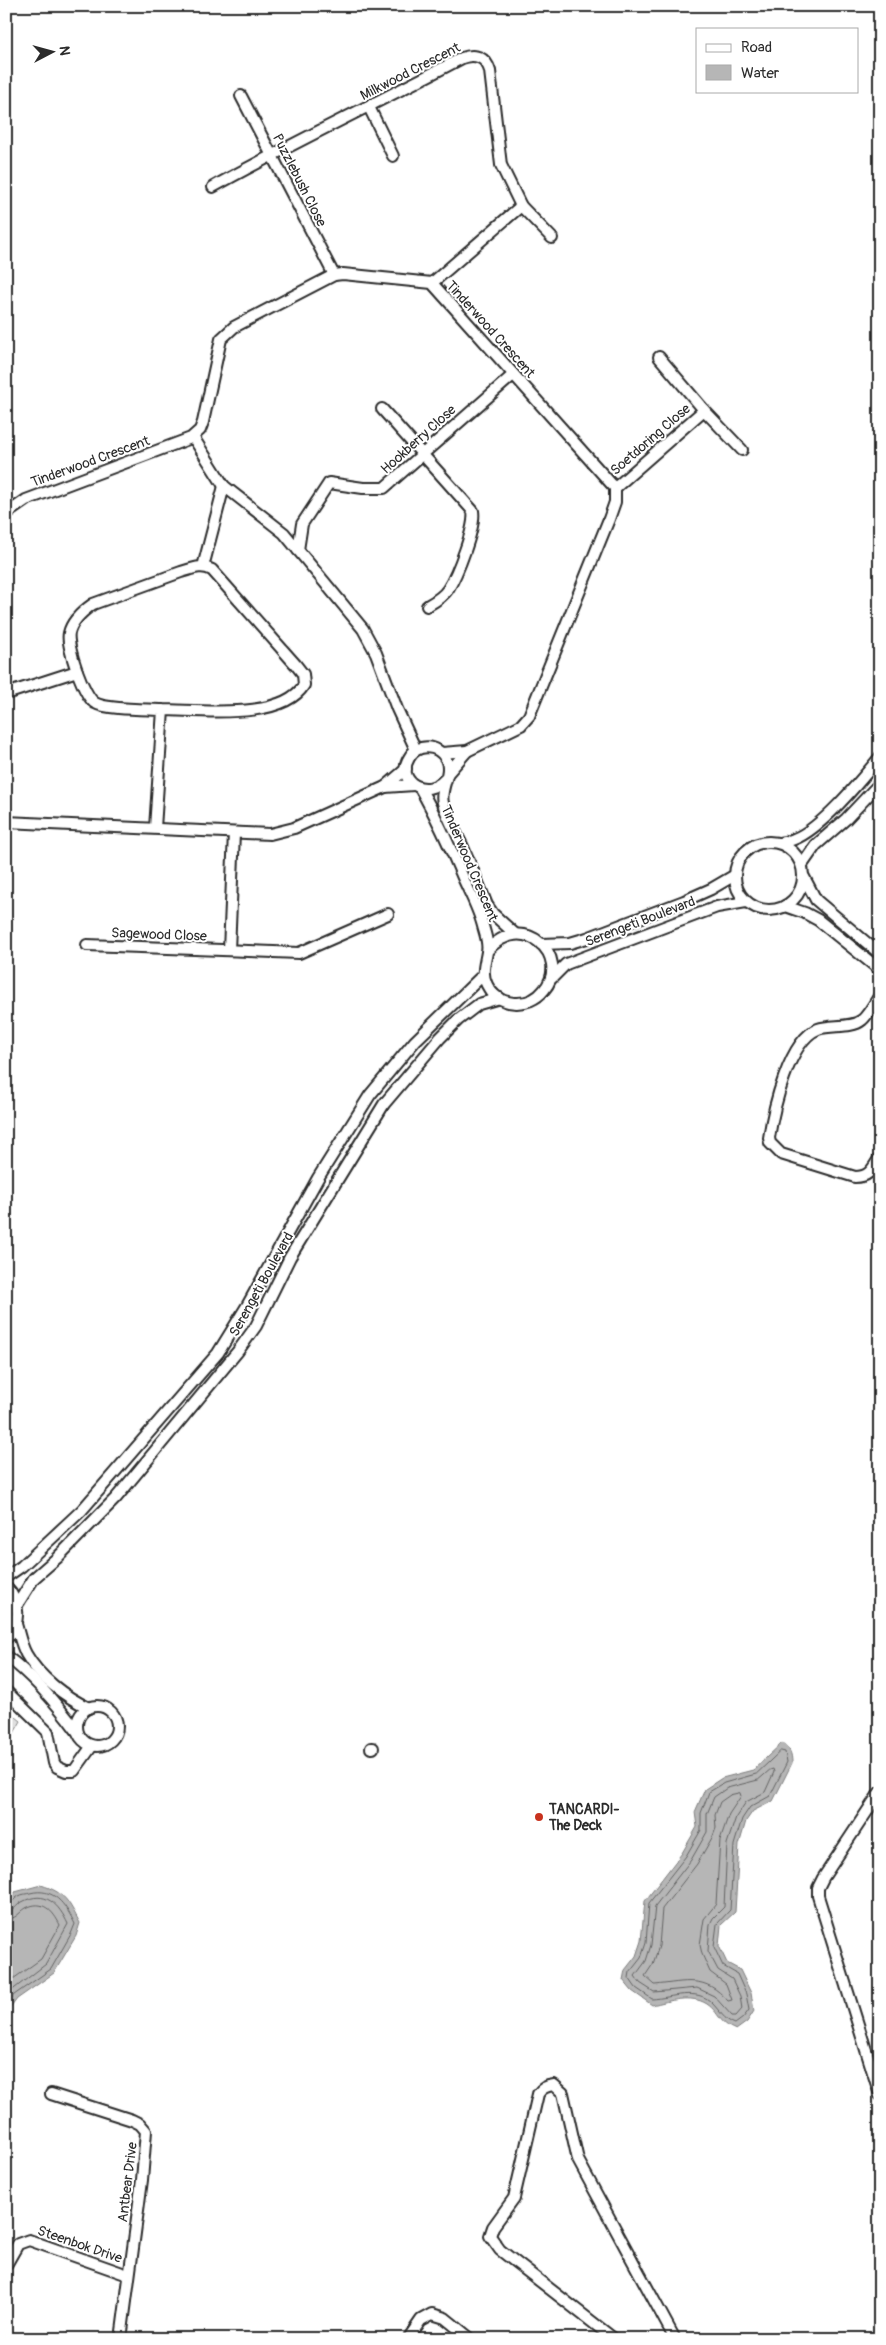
<svg xmlns="http://www.w3.org/2000/svg" width="886" height="2345" viewBox="0 0 886 2345" font-family="Pangolin,sans-serif">
<rect width="100%" height="100%" fill="#fff"/>
<filter id="ink" filterUnits="userSpaceOnUse"><feTurbulence type="fractalNoise" baseFrequency=".02" numOctaves="2"/><feDisplacementMap in="SourceGraphic" scale="10" xChannelSelector="R" yChannelSelector="G"/><feConvolveMatrix kernelMatrix="1 2 1 2 8 2 1 2 1" color-interpolation-filters="sRGB"/></filter>
<g filter="url(#ink)">
<path fill="#e0e0e0" stroke="#868686" d="M6 1709 21 1721 10 1740 6 1754Z"/>
<g fill="#b6b6b6" stroke="#7e7e7e">
<path d="M782 1743C790 1748 792 1754 792 1763L773 1801 753 1811 746 1821 739 1845 735 1912 721 1925 719 1946 727 1963 740 1970 751 1993 754 2011 747 2022 736 2030C718 2023 720 2013 707 2004 691 1994 669 2001 652 2005L632 1991 623 1980 625 1970 636 1956 641 1941 645 1901 682 1853 697 1827 695 1812 705 1789 722 1778 753 1770Z"/>
<path d="M41 1885C66 1893 68 1901 80 1923L76 1936 54 1973 17 1999 6 2014V1903L15 1892Z"/>
</g>
<g fill="none" stroke-linecap="round" stroke-linejoin="round">
<g stroke="#636363" stroke-width="1">
<path d="M781 1751 785 1752 787 1762 770 1796 750 1807 742 1819 734 1845 730 1910 717 1924 714 1947 723 1966 737 1974 746 1994 749 2010 743 2018 735 2024C724 2020 720 2011 712 2003 697 1987 671 1998 652 1999L636 1988 629 1978 630 1972 641 1958 646 1943 649 1903 686 1856 701 1830V1813L709 1792 724 1783 756 1774Z"/>
<path d="M770 1770 773 1769 774 1772 765 1792 746 1802 736 1817 727 1844 724 1907 713 1918 710 1924 708 1951 718 1970 732 1979 740 1996 742 2009 736 2016H732L714 1996 697 1988 654 1992 640 1983 635 1976 646 1961 651 1945 655 1906 691 1860 707 1832V1814L714 1797 727 1788 758 1780Z"/>
<path d="M740 1793 741 1796 729 1814 720 1840 716 1904 704 1919 700 1945 702 1954 710 1972 726 1984 732 2000 728 2001C705 1974 686 1982 655 1985L645 1976 653 1964 659 1946 662 1909 697 1864 713 1836 716 1828 715 1815 720 1802 730 1795Z"/>
<path d="M6 1905C13 1904 13 1899 19 1896 22 1894 27 1894 30 1893 54 1887 65 1904 75 1924L71 1934 51 1969 14 1995 6 2005"/>
<path d="M6 1912C15 1911 16 1905 22 1902 46 1889 59 1905 68 1924L46 1964 6 1995"/>
<path d="M6 1919C17 1919 18 1913 26 1908 43 1899 53 1911 60 1925L41 1959 6 1984"/>
</g>
<g stroke="#2b2b2b" stroke-width="14">
<g id="street">
<path d="M241 96 334 275"/>
<path d="M369 107 393 156"/>
<path d="M213 187C294 142 379 102 462 58 475 53 486 57 490 71L501 165 521 206 552 238"/>
<path d="M432 283 521 206"/>
<path d="M659 357 704 410 742 450"/>
<path d="M382 409 473 511C476 527 457 575 448 589 443 597 434 602 427 606"/>
<path d="M193 437 224 486 284 533 363 629 376 653 397 709 416 750"/>
<path d="M615 488 704 410"/>
<path d="M6 514 26 500 191 438 200 430 203 422 221 339 234 327 334 275 343 274 432 283 615 488V502L609 519 529 716 521 725 467 751 442 753"/>
<path d="M298 550 302 524 329 483 363 488H384L513 375"/>
<path d="M203 567 224 486"/>
<path d="M9 693 77 671"/>
<path d="M448 773 467 751"/>
<path d="M445 779C426 800 395 781 409 758 417 743 438 744 446 759 453 773 439 788 443 803 447 818 456 832 462 845 471 865 479 885 487 905L493 914 515 934"/>
<path d="M385 787 414 785"/>
<path d="M420 788C437 818 451 849 464 880 471 895 479 910 483 926 485 934 489 943 487 952 485 964 481 973 487 985 498 1007 529 1009 544 990 572 957 523 909 487 951"/>
<path d="M6 822 270 834 294 828 385 787 406 769"/>
<path d="M155 828 163 710C200 710 282 721 304 685L303 674 296 665 212 570C201 564 192 569 181 572L93 604C83 611 72 620 69 633 66 645 84 697 95 703 107 710 148 709 163 710"/>
<circle cx="769" cy="876" r="34"/>
<path d="M779 843C784 842 790 841 794 839 821 829 861 780 880 757"/>
<path d="M802 865 816 845 846 819 880 783"/>
<path d="M804 877 816 900 880 954"/>
<path d="M785 906 805 913 818 920 880 970"/>
<path d="M541 944 570 943 587 938 684 901 711 889 735 875"/>
<path d="M87 945 299 953 388 914"/>
<path d="M229 950 234 833"/>
<path d="M552 978 566 964 717 907 746 902"/>
<path d="M880 995C875 1002 869 1014 862 1020 851 1029 831 1024 818 1029 789 1040 773 1110 769 1138L770 1143 781 1154 855 1177C870 1177 873 1168 880 1157"/>
<path d="M6 1577 22 1566 82 1510 218 1353 247 1306 318 1178 370 1095 415 1041 483 975"/>
<path d="M6 1587C21 1602 21 1624 6 1639"/>
<path d="M17 1605 34 1578 57 1558 116 1498 238 1351 256 1326 290 1257 384 1104 440 1038 458 1020 479 1004 500 998"/>
<path d="M16 1624C19 1634 21 1645 26 1654 39 1677 65 1697 89 1708"/>
<path d="M6 1656C33 1676 57 1704 77 1731"/>
<path d="M6 1691 48 1732 54 1763 57 1767 66 1771H74L92 1746"/>
<circle cx="97" cy="1726" r="20"/>
<path d="M371 1748H373"/>
<path d="M880 1792 823 1878 818 1888V1896L880 2095"/>
<path d="M51 2094 132 2120 140 2124 146 2131 142 2180 121 2339"/>
<path d="M6 2265 18 2244 29 2240 128 2275"/>
<path d="M408 2339 421 2320 432 2314 445 2318 471 2339"/>
<path d="M614 2339 500 2250 490 2236 493 2227 514 2198 538 2094C542 2088 546 2086 554 2085L563 2093 578 2160 675 2339"/>
</g>
</g>
<use href="#street" stroke="#fff" stroke-width="10"/>
</g>
</g>
<circle fill="#c8321e" stroke="#fff" stroke-width="2" cx="539" cy="1817" r="5"/>
<g text-anchor="middle" stroke-width="4" stroke-linejoin="round" paint-order="stroke">
<g font-size="14" fill="#2b2b2b" stroke="#fff">
<text transform="translate(410 71) rotate(-27)" y="5">Milkwood Crescent</text>
<text transform="translate(300 180) rotate(63)" y="5">Puzzlebush Close</text>
<text transform="translate(491 329) rotate(48)" y="5">Tinderwood Crescent</text>
<text transform="translate(418 439) rotate(-42)" y="5">Hookberry Close</text>
<text transform="translate(650 439) rotate(-41)" y="5">Soetdoring Close</text>
<text transform="translate(90 461) rotate(-20)" y="5">Tinderwood Crescent</text>
<text transform="translate(470 863) rotate(67)" y="5">Tinderwood Crescent</text>
<text transform="translate(640 921) rotate(-21)" y="5">Serengeti Boulevard</text>
<text transform="translate(159 934) rotate(2)" y="5">Sagewood Close</text>
<text transform="translate(261 1284) rotate(-61)" y="5">Serengeti Boulevard</text>
<text transform="translate(127 2182) rotate(-83)" y="5">Antbear Drive</text>
<text transform="translate(80 2244) rotate(19)" y="5">Steenbok Drive</text>
</g>
<g font-size="14" font-weight="bold" fill="#2b2b2b" stroke="#fff" text-anchor="start">
<text x="549" y="1814">TANCARDI-<tspan x="549" dy="16">The Deck</tspan></text>
</g>
</g>
<rect width="886" height="2345" fill="none" stroke="#fff" stroke-width="25"/>
<rect x="12" y="12" width="861" height="2320" fill="none" stroke="#2b2b2b" stroke-width="2" filter="url(#ink)"/>
<rect x="696" y="28" width="162" height="65" fill="#ffffff" stroke="#aaaaaa"/>
<rect x="706" y="44" width="25" height="8" fill="#ffffff" stroke="#aaaaaa"/>
<text x="741" y="52" font-size="15" fill="#2b2b2b">Road</text>
<rect x="706" y="65" width="25" height="15" fill="#b6b6b6" stroke="#aaaaaa"/>
<text x="741" y="78" font-size="15" fill="#2b2b2b">Water</text>
<g transform="translate(52 52) rotate(84)" stroke="#ffffff" stroke-width="4" paint-order="stroke">
<path d="M0-4L9 19L0 12L-9 19Z" fill="#2b2b2b"/>
<text y="-8" font-size="14" font-weight="bold" text-anchor="middle" fill="#2b2b2b">N</text>
</g>
</svg>
